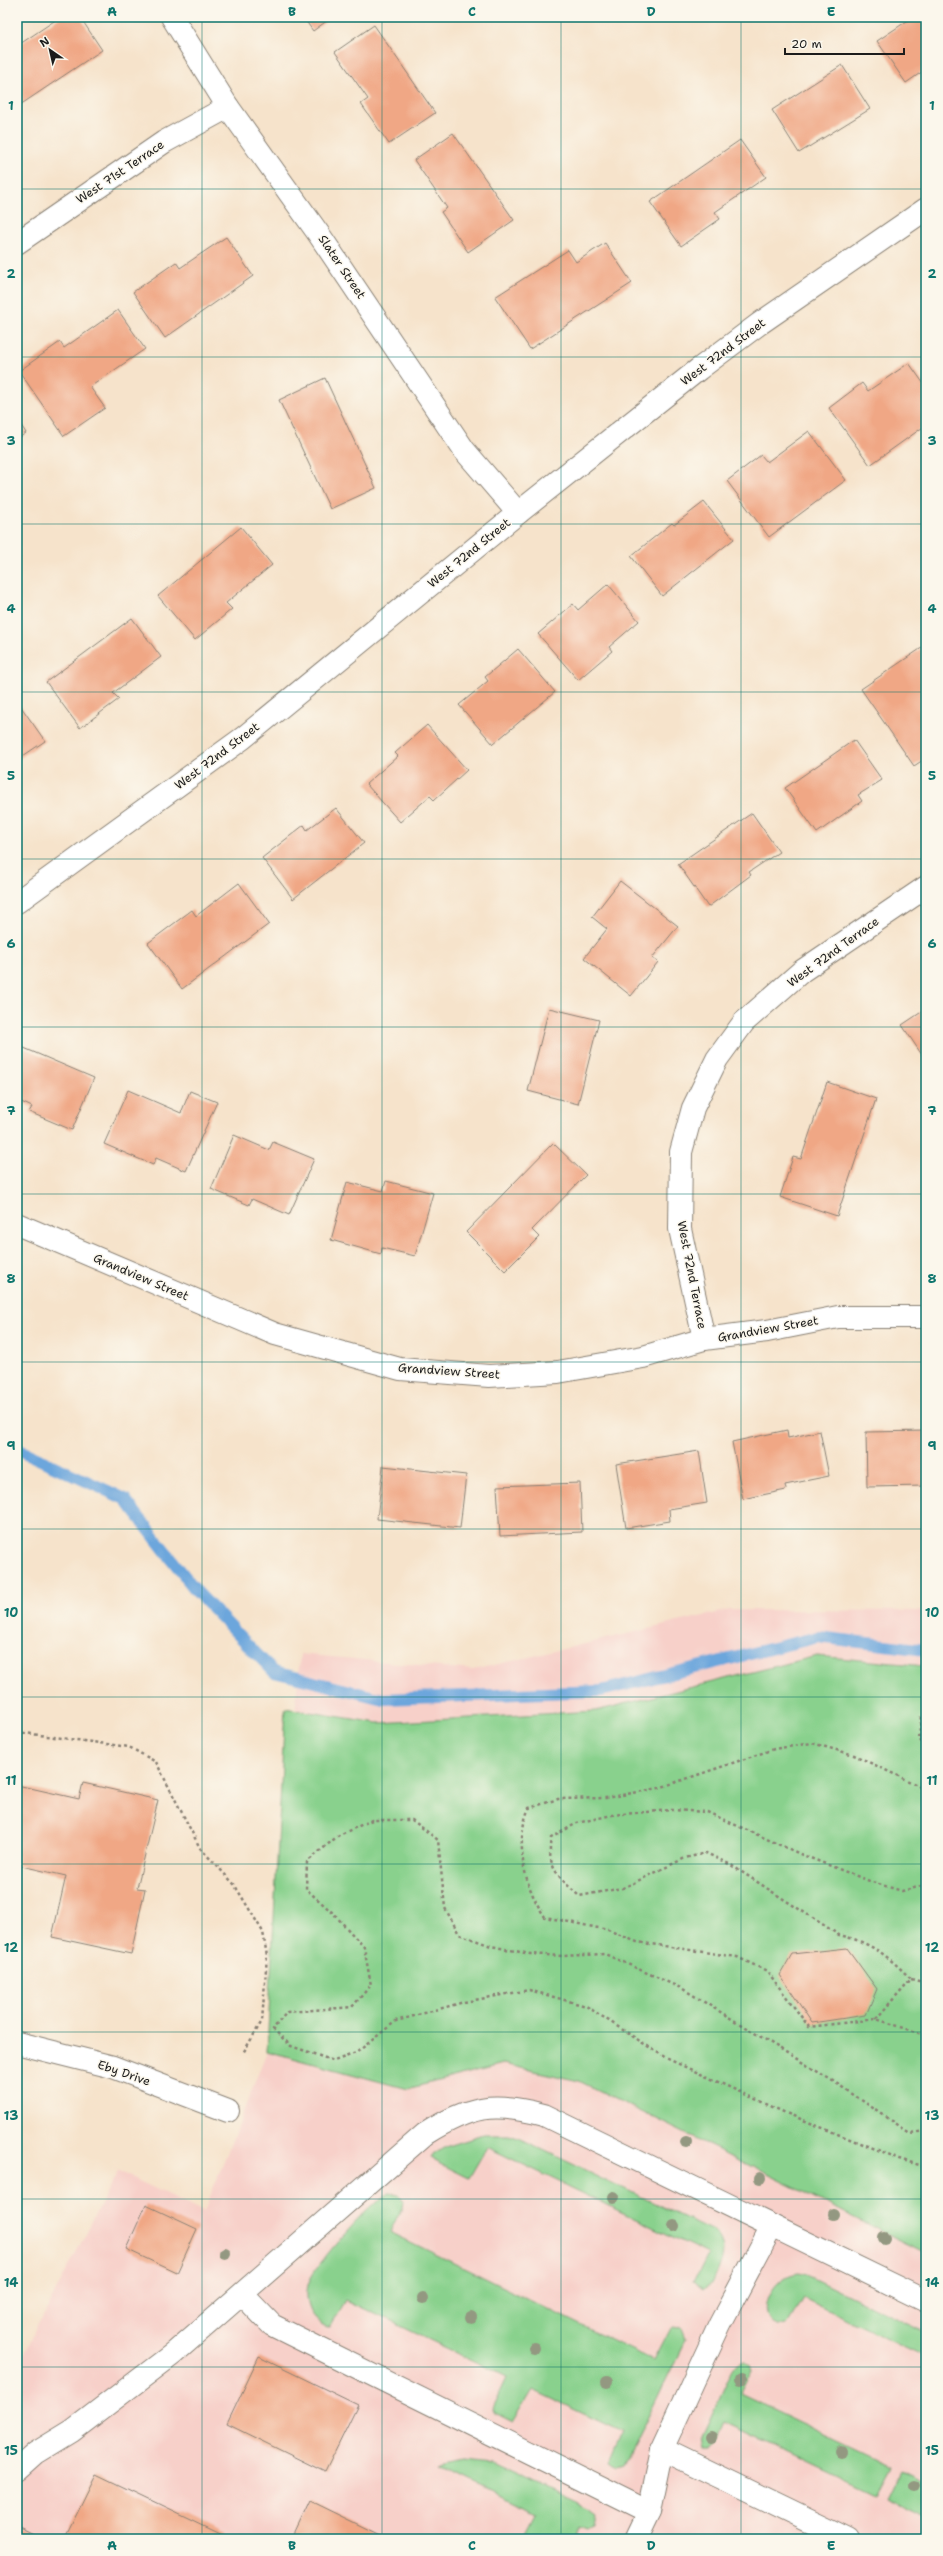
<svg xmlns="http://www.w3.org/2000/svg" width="943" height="2556" viewBox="0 0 943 2556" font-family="'Shantell Sans',sans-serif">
<rect width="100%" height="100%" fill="#fbf7ec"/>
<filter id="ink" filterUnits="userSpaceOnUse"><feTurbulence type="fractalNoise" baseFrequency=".025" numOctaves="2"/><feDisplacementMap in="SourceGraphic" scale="8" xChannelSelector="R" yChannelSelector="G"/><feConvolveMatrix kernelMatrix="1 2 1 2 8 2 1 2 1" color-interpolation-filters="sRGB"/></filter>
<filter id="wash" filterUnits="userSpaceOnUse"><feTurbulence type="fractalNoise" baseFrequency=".012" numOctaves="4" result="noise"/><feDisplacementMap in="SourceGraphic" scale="16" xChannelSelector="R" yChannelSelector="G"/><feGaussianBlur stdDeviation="0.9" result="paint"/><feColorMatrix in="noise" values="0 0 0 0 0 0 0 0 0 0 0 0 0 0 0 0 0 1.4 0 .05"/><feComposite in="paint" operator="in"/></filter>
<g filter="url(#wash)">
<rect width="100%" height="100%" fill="#f6e3cb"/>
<path fill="#f7d0c9" d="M729 1610 926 1611V2539H17V2367L118 2171 204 2212 267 2051 300 1654 473 1670Z"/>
<g fill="#89d18d" stroke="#527654">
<path d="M817 1656 926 1666V2253L579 2081 503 2064 407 2089 267 2051 285 1708 378 1723 596 1711Z"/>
<path d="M483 2135H509L518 2138 715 2232C730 2249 720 2264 713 2283L703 2289 694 2282 708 2254 487 2147 469 2178 431 2159 433 2155 445 2147Z"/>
<path d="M389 2193 399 2194 403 2200 402 2207 390 2232 654 2361 671 2328 682 2329 686 2339 624 2466 617 2468 609 2462 622 2432 533 2390 513 2422 493 2412 492 2409 507 2377 346 2300 330 2327C324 2327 317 2320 313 2315 307 2307 305 2292 309 2282 316 2263 370 2203 389 2193Z"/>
<path d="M799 2273 807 2275 926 2333V2357L803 2298 787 2325C752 2331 765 2276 799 2273Z"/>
<path d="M744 2361 750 2365 752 2371 740 2394 889 2465 874 2493 725 2422 715 2444 710 2448H704L702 2437 734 2367Z"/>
<path d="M466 2461 492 2464 590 2510 597 2515 595 2526 589 2530 581 2527 577 2535 584 2539H522L535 2514 439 2466Z"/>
<path d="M899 2469 926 2482V2518L885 2498Z"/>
</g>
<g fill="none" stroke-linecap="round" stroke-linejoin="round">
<path stroke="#6ca6dc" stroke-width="12" d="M17 1449 125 1499 197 1592 274 1672 383 1699 601 1691 818 1637 926 1650"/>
</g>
<g id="blocks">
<g fill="#f0a785">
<path d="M60 17H80L102 50 17 107V46Z"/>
<path d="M303 17H332L313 31Z"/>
<path d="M913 17H926V69L906 83 877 41Z"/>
<path d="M374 25 435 113 389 144 361 104 368 99 335 52Z"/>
<path d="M842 65 870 109 799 153 772 110Z"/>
<path d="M453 133 514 220 468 252 441 212 447 208 414 160Z"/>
<path d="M740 140 766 177 715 212 720 219 681 246 650 202Z"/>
<path d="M226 237 253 276 165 338 133 292 176 262 180 268Z"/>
<path d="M605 243 632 283 530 349 495 297 568 250 576 262Z"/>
<path d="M118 310 145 349 90 387 105 408 64 436 19 371 60 342 64 348Z"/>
<path d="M909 363 926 387V425L870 465 829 408 862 383 868 391Z"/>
<path d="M325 378 376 488 330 509 279 400Z"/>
<path d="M17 419 26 433 17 439Z"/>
<path d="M809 431 846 480 769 537 727 481 761 455 767 462Z"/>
<path d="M704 502 734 539 662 596 631 556 672 523 674 525Z"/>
<path d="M241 527 272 565 226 603 232 609 195 640 158 596Z"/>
<path d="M608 584 639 621 609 647 612 651 578 680 538 634 573 604 578 610Z"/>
<path d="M132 618 161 657 113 693 119 699 80 728 46 682Z"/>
<path d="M926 645V758L914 766 861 689Z"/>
<path d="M518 649 555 692 493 744 459 705 488 681 485 677Z"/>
<path d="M17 701 45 741 17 760Z"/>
<path d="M427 725 467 770 434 800 430 796 400 822 366 784 398 756 395 753Z"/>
<path d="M854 740 882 780 858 795 862 801 817 833 785 788Z"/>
<path d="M336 808 364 843 293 899 262 858 304 825 307 830Z"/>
<path d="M752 813 779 852 749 872 751 875 708 907 678 864Z"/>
<path d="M620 881 678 926 652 958 658 962 631 996 584 958 607 929 592 917Z"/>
<path d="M239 883 269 924 182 989 148 943 192 910 196 916Z"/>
<path d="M549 1008 599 1020 578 1104 528 1091Z"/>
<path d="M926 1009V1061L902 1025Z"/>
<path d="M17 1045 94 1078 72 1130 29 1112 32 1107 17 1100Z"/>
<path d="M827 1082 876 1099 837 1216 780 1197 793 1157 801 1159Z"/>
<path d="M128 1090 181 1113 190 1091 217 1102 186 1171 156 1158 153 1165 104 1144Z"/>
<path d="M234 1135 269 1150 273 1142 314 1159 289 1215 252 1199 249 1205 211 1189Z"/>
<path d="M553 1143 586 1175 532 1230 539 1237 505 1271 466 1232Z"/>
<path d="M386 1181 433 1193 415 1256 382 1248 381 1254 331 1240 347 1182 383 1191Z"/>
<path d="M787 1430 788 1438 820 1431 829 1476 785 1485 786 1490 743 1499 732 1442Z"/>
<path d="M926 1431V1486L867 1487 866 1432Z"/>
<path d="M699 1451 707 1503 669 1509 670 1521 626 1528 616 1464Z"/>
<path d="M383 1466 466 1475 460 1528 377 1519Z"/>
<path d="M580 1483 582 1532 500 1536 497 1486Z"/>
<path d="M83 1783 158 1800 137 1888 145 1889 131 1954 52 1937 66 1876 17 1865V1785L79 1799Z"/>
<path d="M847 1948 877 1989 866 2015 812 2023 780 1975 792 1954Z"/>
<path d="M146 2205 197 2229 177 2273 126 2249Z"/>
<path d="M259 2357 358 2405 325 2472 227 2424Z"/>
<path d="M96 2474 232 2539H64Z"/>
<path d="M310 2501 312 2502 388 2539H292Z"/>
<path d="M17 2526 44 2539H17Z"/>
</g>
</g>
</g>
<g filter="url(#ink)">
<use href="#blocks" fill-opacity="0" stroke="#898074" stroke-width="1"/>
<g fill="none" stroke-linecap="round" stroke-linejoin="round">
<g stroke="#898074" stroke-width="24">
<g id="service">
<path d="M243 2295 272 2325 649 2512"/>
<path d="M662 2449 848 2539"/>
<path d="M17 2470 36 2453 72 2431 173 2354 425 2134C470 2106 492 2101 544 2115L926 2301"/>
<path d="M636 2539 649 2512 662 2449 720 2324 772 2226"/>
</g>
</g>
<g stroke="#898074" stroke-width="24">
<g id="minor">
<path d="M172 17 228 107 318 233 464 450 518 513"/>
<path d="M17 243 164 142 228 107"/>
<path d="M17 902 243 738 518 513 699 369 759 324 926 209"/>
<path d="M17 1224 275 1334 400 1369 489 1376 558 1372 643 1357 704 1339 767 1331 838 1317H926"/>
<path d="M704 1339 680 1229 681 1152 693 1108 717 1059 744 1022 802 971 926 887"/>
<path d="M17 2043 113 2067 228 2111"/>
</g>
</g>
<g stroke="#898074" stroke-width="2.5" stroke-dasharray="3 3" stroke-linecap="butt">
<path d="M926 1714 921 1716 919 1739 926 1747"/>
<path d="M17 1732 129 1747 156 1762 200 1848 234 1884 263 1932 267 1956 262 2021 243 2053"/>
<path d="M926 1798 919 1786 854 1755 812 1743 774 1749 659 1788 606 1798 558 1799 529 1808C514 1842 524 1887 545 1917L608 1930 637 1942 737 1957 767 1971 809 2027 876 2019 926 2035"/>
<path d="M911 1979 926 1983"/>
<path d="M876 2019 911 1979C888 1956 871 1942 839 1935L731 1865 706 1853 685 1858 623 1888 579 1896C559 1877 546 1868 551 1838L577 1823 612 1815 672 1810 707 1812 800 1854 872 1882 902 1891 926 1885"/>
<path d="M926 2131 910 2133 836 2083 683 1989 605 1954 562 1956 530 1954 491 1946 459 1934 445 1908 438 1840 412 1820H372L339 1835 307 1862 306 1889 333 1913 364 1947 371 1985 352 2007 287 2012 273 2029 291 2046 334 2061 356 2053 396 2021 464 2002 529 1990 586 2006 666 2058 786 2113 899 2159 926 2167"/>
</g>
<use href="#service" stroke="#fff" stroke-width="22"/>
<use href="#minor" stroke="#fff" stroke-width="22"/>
</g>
<g fill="#939881">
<circle cx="686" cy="2142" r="6"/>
<circle cx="760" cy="2178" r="6"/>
<circle cx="614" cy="2197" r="6"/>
<circle cx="833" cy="2214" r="6"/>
<circle cx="674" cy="2226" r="6"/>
<circle cx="884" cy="2238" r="6"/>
<circle cx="225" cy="2253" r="6"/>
<circle cx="423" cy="2298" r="6"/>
<circle cx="471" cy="2317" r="6"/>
<circle cx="534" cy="2348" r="6"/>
<circle cx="741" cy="2379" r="6"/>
<circle cx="607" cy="2382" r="6"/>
<circle cx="711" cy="2437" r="6"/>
<circle cx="840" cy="2451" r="6"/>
<circle cx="914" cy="2487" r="6"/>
</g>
</g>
<path fill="none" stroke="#0f766e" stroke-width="1" stroke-opacity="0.55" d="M202 17V2539M382 17V2539M561 17V2539M741 17V2539M17 189H926M17 357H926M17 524H926M17 692H926M17 859H926M17 1027H926M17 1194H926M17 1362H926M17 1529H926M17 1697H926M17 1864H926M17 2032H926M17 2199H926M17 2367H926"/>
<g text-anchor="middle" stroke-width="3" stroke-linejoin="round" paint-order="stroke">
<g font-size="12" fill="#1c1c1c" stroke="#fbf7ec">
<text transform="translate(120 172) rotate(-34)" y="4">West 71st Terrace</text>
<text transform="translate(342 267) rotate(56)" y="4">Slater Street</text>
<text transform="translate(723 352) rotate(-37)" y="4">West 72nd Street</text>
<text transform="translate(469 553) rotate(-39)" y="4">West 72nd Street</text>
<text transform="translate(217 756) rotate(-37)" y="4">West 72nd Street</text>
<text transform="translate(833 952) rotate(-36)" y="4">West 72nd Terrace</text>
<text transform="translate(692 1275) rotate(79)" y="4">West 72nd Terrace</text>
<text transform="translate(141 1277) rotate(23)" y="4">Grandview Street</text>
<text transform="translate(768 1329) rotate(-10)" y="4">Grandview Street</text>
<text transform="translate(449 1371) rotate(4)" y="4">Grandview Street</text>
<text transform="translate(124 2073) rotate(19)" y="4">Eby Drive</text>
</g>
</g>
<rect width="943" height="2556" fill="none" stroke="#fbf7ec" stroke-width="44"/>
<g transform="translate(50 50) rotate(326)" stroke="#fbf7ec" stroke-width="3" paint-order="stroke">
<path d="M0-3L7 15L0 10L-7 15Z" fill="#1c1c1c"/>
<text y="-6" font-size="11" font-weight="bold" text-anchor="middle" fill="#1c1c1c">N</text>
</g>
<path d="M785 48v6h119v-6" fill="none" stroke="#1c1c1c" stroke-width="2"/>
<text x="791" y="48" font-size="12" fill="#1c1c1c" stroke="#fbf7ec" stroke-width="3" paint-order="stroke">20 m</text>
<rect x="22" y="22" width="899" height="2512" fill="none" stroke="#0f766e" stroke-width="1.5"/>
<g font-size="13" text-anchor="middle" font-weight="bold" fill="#0f766e">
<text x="112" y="16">A</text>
<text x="292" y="16">B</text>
<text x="472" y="16">C</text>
<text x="651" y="16">D</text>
<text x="831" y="16">E</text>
<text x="11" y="110">1</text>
<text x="932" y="110">1</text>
<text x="11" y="278">2</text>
<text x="932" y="278">2</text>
<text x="11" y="445">3</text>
<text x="932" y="445">3</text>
<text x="11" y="613">4</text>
<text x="932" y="613">4</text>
<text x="11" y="780">5</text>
<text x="932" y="780">5</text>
<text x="11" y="948">6</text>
<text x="932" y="948">6</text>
<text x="11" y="1115">7</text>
<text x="932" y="1115">7</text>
<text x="11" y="1283">8</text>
<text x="932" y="1283">8</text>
<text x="11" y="1450">9</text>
<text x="932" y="1450">9</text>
<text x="11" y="1617">10</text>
<text x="932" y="1617">10</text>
<text x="11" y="1785">11</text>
<text x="932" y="1785">11</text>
<text x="11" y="1952">12</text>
<text x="932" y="1952">12</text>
<text x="11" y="2120">13</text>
<text x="932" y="2120">13</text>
<text x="11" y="2287">14</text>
<text x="932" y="2287">14</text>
<text x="11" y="2455">15</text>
<text x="932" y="2455">15</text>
<text x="112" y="2550">A</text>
<text x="292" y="2550">B</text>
<text x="472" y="2550">C</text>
<text x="651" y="2550">D</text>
<text x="831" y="2550">E</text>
</g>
</svg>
